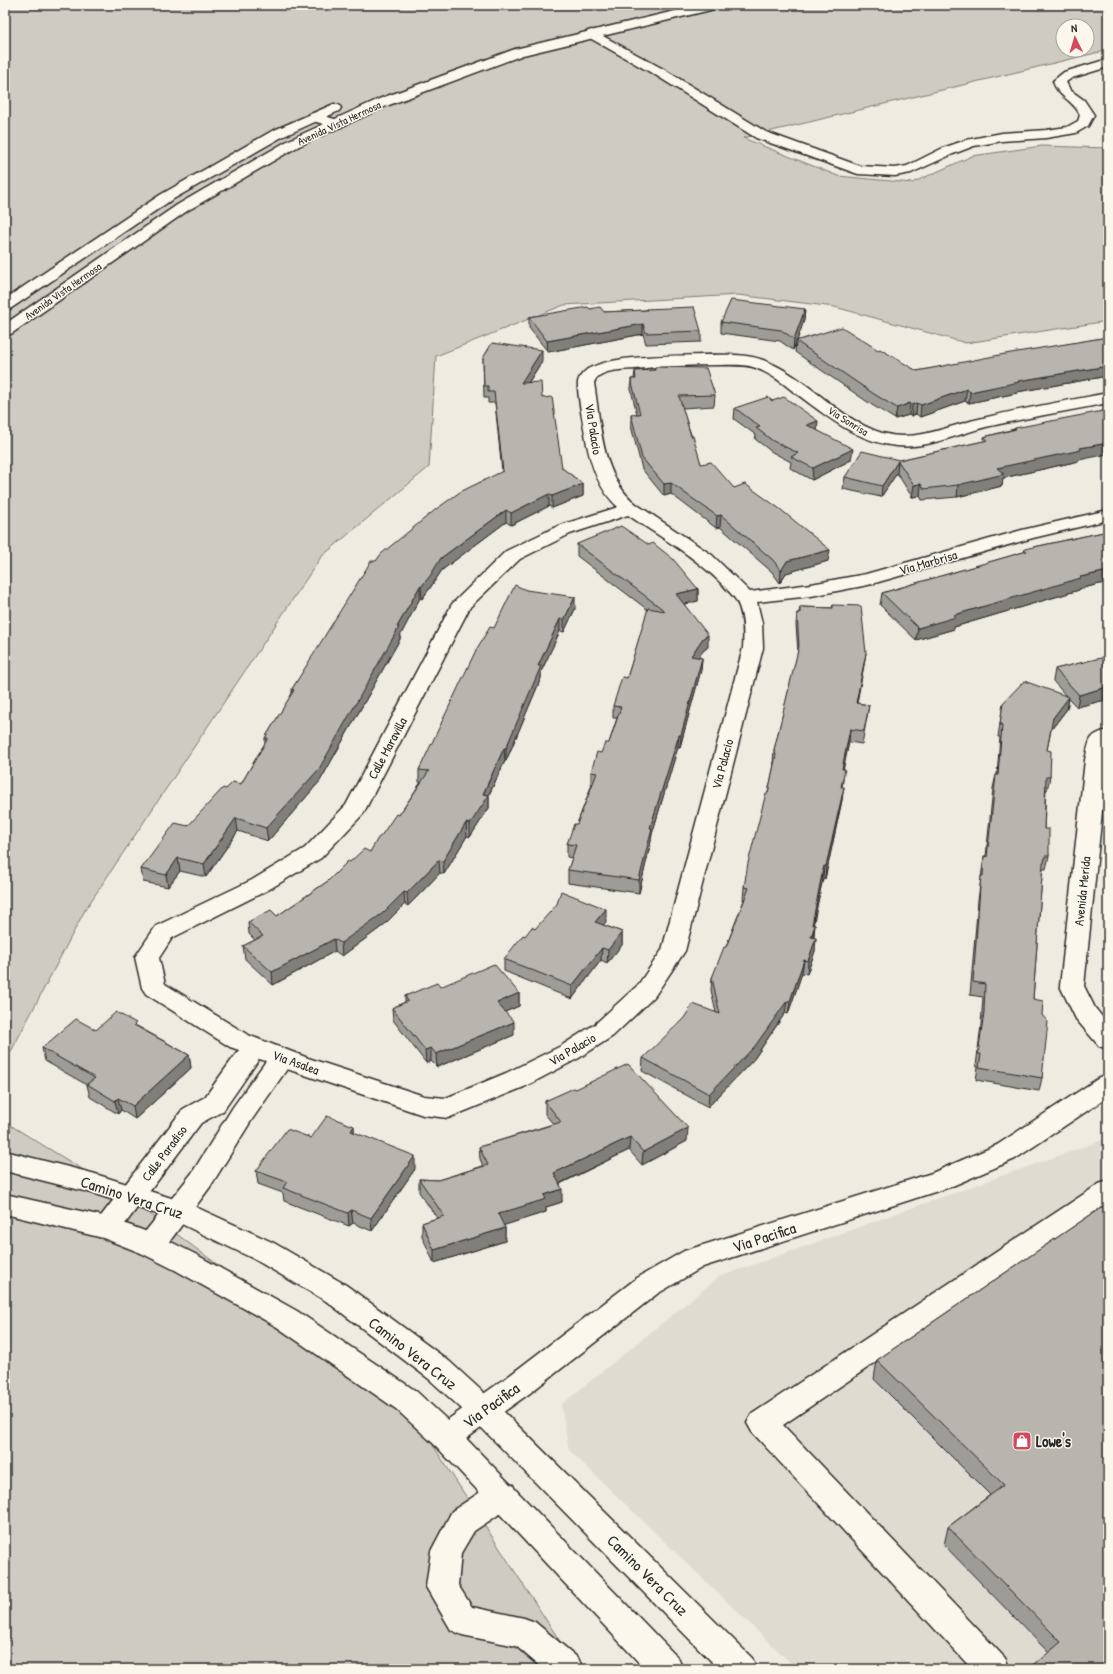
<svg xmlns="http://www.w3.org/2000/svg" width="1113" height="1674" viewBox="0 0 1113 1674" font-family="'Patrick Hand',sans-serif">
<rect width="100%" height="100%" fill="#eeebe0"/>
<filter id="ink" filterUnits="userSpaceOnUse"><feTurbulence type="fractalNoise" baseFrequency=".025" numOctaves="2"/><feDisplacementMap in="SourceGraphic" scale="8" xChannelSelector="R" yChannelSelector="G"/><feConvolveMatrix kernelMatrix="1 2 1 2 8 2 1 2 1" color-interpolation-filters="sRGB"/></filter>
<g filter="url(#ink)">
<path fill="#dedbd1" d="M1108 1138V1669H797L569 1450 561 1405 719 1277Z"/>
<g fill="#cecbc2" stroke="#7c7b76" fill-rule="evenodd">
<path d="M5 5H1108V50L743 138 838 176 912 183 972 156 1042 146 1108 148V321L966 343 835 307 738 295 564 305 436 356 429 467 321 557 85 910 5 1063ZM1063 26H1087V50H1063Z"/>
<path d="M5 1122 123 1194 408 1407 578 1669H5Z"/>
</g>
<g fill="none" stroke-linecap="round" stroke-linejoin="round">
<g stroke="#2b2b2b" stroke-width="3">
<g id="minor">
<path d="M592 30 665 70 766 132 860 166 895 168 907 166 943 148 966 140 1002 133 1046 130 1067 127 1078 121 1080 115C1074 100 1057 97 1053 81L1064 72 1108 59V67L1072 78 1066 82 1070 90 1084 100 1094 115 1088 126 1076 133 1046 138 1002 141 974 146 953 154 911 173 895 176 858 174 756 138 657 76 588 37 586 34 588 31Z"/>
<path d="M315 113 341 121 343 124 341 127 336 128 310 120 308 117 310 114Z"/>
<path d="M703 355C722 355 745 353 763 360 807 376 837 419 882 433 916 443 950 425 983 418 1024 408 1066 401 1108 393V403C1067 411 1026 418 986 427 958 434 927 449 897 446 856 442 826 415 794 392 782 382 768 372 753 367 743 364 730 365 720 365 691 365 663 366 635 369 623 370 598 369 594 383 601 425 601 476 636 504L712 555 750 592 811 584 866 574 1022 530 1108 510V520L1033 538 868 585 811 596 757 602 762 623 763 648 685 951 654 997 613 1036 579 1058 524 1087 448 1118 423 1115 287 1069 251 1121 210 1187 161 1253 151 1256 141 1253 138 1245 141 1237 192 1173 233 1107 266 1061 259 1059 223 1111 201 1123 116 1236 107 1239 98 1236 94 1228 98 1220 183 1109 205 1097 239 1050 230 1047 146 994 142 988 135 957 156 926 252 880 305 848 346 805 452 604 506 551 558 526 618 507C597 488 589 460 585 433 583 423 577 391 578 382 579 376 586 369 592 367 618 355 673 356 703 355ZM628 515C662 538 696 557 724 586 728 591 733 595 736 600 744 614 744 632 743 648L662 950 638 985 595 1024 561 1046 506 1073 446 1098 424 1096 308 1058 248 1035 165 984 159 958 172 938 268 890 321 858 363 814 470 607 520 559 570 534Z"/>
<path d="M1108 730V754L1084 986 1095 1008 1108 1024V1049L1099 1046 1076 1019 1060 986 1085 760C1090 741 1087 735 1108 730Z"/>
<path d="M1108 1076V1097L1015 1159 950 1187 703 1267 657 1294 530 1393 456 1446 446 1450 436 1446 431 1437 436 1428 510 1375 637 1278 684 1251 932 1173 997 1145 1099 1078Z"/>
<path d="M1108 1181V1205L783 1425 1005 1658 1010 1669H972L752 1432 747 1423 752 1414 1099 1184Z"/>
<path d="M502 1482 513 1485 517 1495 513 1505 474 1531 461 1553 458 1585 472 1607 524 1618 535 1622 578 1658 583 1669H543L516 1646 462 1635 451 1630 426 1587 431 1551 452 1511 491 1485Z"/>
</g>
</g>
<g stroke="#2b2b2b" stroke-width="3">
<g id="major">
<path d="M700 5H721L719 8 523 55 389 105 299 146 187 211 11 334 5 336V324L177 205 289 140 379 99 515 49Z"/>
<path d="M334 104 339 105 341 108 339 111 282 137 170 201 10 309 5 311V299L160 195 272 131Z"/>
<path d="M5 1151 92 1173 187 1203 274 1243 346 1285 449 1361 494 1402 752 1658 757 1669H719L474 1420 429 1379 326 1301 254 1259 169 1218 92 1193 5 1171Z"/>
<path d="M5 1194 107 1217 161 1237 195 1254 297 1311 416 1391 456 1428 678 1658 683 1669H645L436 1446 396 1409 277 1327 175 1270 141 1253 103 1238 5 1214Z"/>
</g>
</g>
<use href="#minor" fill="#fbf7ec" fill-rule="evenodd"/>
<use href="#major" fill="#fbf7ec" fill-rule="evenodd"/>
</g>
<g fill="#9e9c96" stroke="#2b2b2b">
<path d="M590 309 604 312 646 310V309L701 331V342L646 344 643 334 548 352 529 328V317Z"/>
<path d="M805 309 804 320 797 340 878 350 917 371 1108 337V376L1017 392V393L969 403 965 401 920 417 916 414 911 416 909 415 895 419 872 405 795 352 796 343 793 350 780 341 721 333V322Z"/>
<path d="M483 358 542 361 529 382 542 398 562 468 583 484V496L552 508 549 506 511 525 506 522 442 570 430 588 422 599 420 598 400 636V639L320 781 268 841 238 831 206 877 180 871 168 887 143 882 141 869 188 826 226 789 241 784 265 743V738L292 694V689L376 561 502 472 495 403H488V398H484Z"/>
<path d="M655 367 715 395 714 406 682 408 701 464 734 488 828 561 786 573 780 583 772 572 720 527 716 528 671 494 664 496 642 469 631 426V414H637L631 390V379H634L635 371 654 370Z"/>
<path d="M772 401 817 430 851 460 812 480 790 468 791 462 772 452 755 439 756 435 734 419 735 408Z"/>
<path d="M1015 428 1079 460V461L1003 478 1002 486 957 497 922 500 920 496 912 497 897 473 881 497 843 489 845 477 899 460 984 441V437L1014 429Z"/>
<path d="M1108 531V582L1079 589V590L954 627V629L916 640 880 605 882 593 1024 552 1025 549Z"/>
<path d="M577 544 698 589V601L684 604 708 647 703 651 698 657 702 658 701 670 680 747H678L652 834 651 841 639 893 568 883V870L572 858 567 857V844L577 824 592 784H591V772L601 753 609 743 617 718H613V706L627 678 648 610 577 556Z"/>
<path d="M526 590 575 609 564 632 560 631 541 672V678L506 761H505L489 795V808L470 837 467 836 444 874 440 873 408 906 405 904 384 925 342 956 335 951 273 985 245 959 243 946 255 940 249 934 248 922 277 916 328 881 350 862 370 852 381 836 399 815 421 782H419V770L494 628Z"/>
<path d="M833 605 864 665 857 703 869 705 867 717 862 744 849 742 843 769V781L842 787V800L825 879H823L821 887 813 925H815L814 937 815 951 807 974 802 973 788 1014 785 1013 754 1059 708 1107 642 1071 643 1058 716 1013 711 990 712 978 726 947 744 900H743L744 887 768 793 774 765 773 763 774 750 798 652 796 625 797 613H799L800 607 832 608Z"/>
<path d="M1108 657V702L1105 700 1077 707 1069 699 1067 709 1051 730 1047 750 1050 777 1047 790H1046L1044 829 1049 856 1046 869H1043L1042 876 1033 999 1042 1015V1078L1039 1091 976 1080 978 1067 976 1066 981 1025 983 997 970 995 978 900 984 856H986L993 788 996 775H997L1000 737H998L1003 703 1066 696 1053 681 1055 669Z"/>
<path d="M606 922 603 925 622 932V945L607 963 601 960 572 999 504 971V959L525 936 535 929Z"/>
<path d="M440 987 519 993V1006L505 1012 514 1035 437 1067 431 1061 426 1063 393 1020 392 1008 405 1002V996Z"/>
<path d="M137 1026 189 1055 191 1068 135 1119 121 1110 118 1114 90 1097 87 1085 45 1061 42 1048 96 1030Z"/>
<path d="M576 1089 687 1141 642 1165 629 1150 560 1184 562 1202 546 1207V1212L504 1225 505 1228V1241L434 1263 422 1236V1223L437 1218 419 1192V1179L438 1180 483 1166 480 1159 479 1147 553 1124 545 1114V1101Z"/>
<path d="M354 1132 415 1169 372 1231 353 1223 349 1226 284 1201 283 1193 258 1184 256 1171 311 1138Z"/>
<path d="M1108 1203V1669H1033L1035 1664 1049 1653 944 1545 948 1527 990 1495 874 1379 877 1360Z"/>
</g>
<g fill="#817f7a" stroke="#2b2b2b">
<path d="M805 309 804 320 797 341H796V343L793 350 794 339Z"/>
<path d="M643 324V334L548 352 547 341Z"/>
<path d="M542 350V361L521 394V383Z"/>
<path d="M1108 366V376L1017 392V393L969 403 970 392 1018 381Z"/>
<path d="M967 389 965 401 920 417 921 405Z"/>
<path d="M910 403 909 415 895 419 897 408Z"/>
<path d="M917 403 916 414 911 416 912 405Z"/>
<path d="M818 421 817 433 807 425Z"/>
<path d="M1108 443V454L1079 460V461L1003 478 1002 486 957 497 958 485 997 468 1080 448Z"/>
<path d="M853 449 851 460 812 480 813 468Z"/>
<path d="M898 461 897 473 881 497 882 486Z"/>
<path d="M671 483V494L664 496V484Z"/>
<path d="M583 484V496L552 508V496Z"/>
<path d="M921 484 920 496 912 497 914 485Z"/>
<path d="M549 494V506L511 525V513Z"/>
<path d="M506 510V522L442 570 430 588 422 599 421 587 441 558Z"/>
<path d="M721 515 720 527 716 528 717 516Z"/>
<path d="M830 550 828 561 786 573 780 583 781 571 787 561Z"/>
<path d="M1108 571V582L1079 589V590L954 627V629L916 640 918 628 954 615 1080 577Z"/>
<path d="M420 586V598L400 636V639L320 781 268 841 266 828 397 627Z"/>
<path d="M698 589V601L676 606V594Z"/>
<path d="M575 597V609L564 632V620Z"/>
<path d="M560 619V631L541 672V678L506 761V748L538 666Z"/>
<path d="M708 635V647L703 651 691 669V656L703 638Z"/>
<path d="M866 653 864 665 854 715 856 703Z"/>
<path d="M702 658 701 670 680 747 681 735Z"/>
<path d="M1107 687 1105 700 1077 707 1079 695Z"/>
<path d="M1069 697 1067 709 1050 731 1053 718Z"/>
<path d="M850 729 849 742 841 781 842 769Z"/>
<path d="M679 735 678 747 652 834 651 841 639 893V880L650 828Z"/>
<path d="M504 748 505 761 488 796 489 795V808L470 837V824Z"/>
<path d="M844 787 842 800 825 879 826 866Z"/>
<path d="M236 818 238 831 206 877 204 864Z"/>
<path d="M466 823 467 836 444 874 443 861Z"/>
<path d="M178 858 180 871 168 887 166 875Z"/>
<path d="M439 860 440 873 408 906 407 893Z"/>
<path d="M824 866 823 879 821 887 811 937 812 925 822 874Z"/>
<path d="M404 892 405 904 384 925 342 956 341 943Z"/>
<path d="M606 909V922L595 935V922Z"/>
<path d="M815 925 813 938 811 937Z"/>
<path d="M622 932V945L607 963 608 950Z"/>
<path d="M816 938 815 951 807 974 808 961Z"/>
<path d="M334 939 335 951 273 985 272 972Z"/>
<path d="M602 948 601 960 572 999V986Z"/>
<path d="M804 960 802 973 788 1014 790 1001Z"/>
<path d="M519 993V1006L498 1015 497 1003Z"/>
<path d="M787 1001 785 1013 754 1059 708 1107 709 1094Z"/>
<path d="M514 1022V1035L437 1067 436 1054Z"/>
<path d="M431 1048V1061L426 1063 425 1050Z"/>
<path d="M189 1055 191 1068 135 1119 133 1106Z"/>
<path d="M118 1098 121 1110 118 1114 115 1101Z"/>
<path d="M354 1126 355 1139 351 1131Z"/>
<path d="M688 1128 687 1141 642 1165 643 1152Z"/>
<path d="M630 1137 629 1150 554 1186V1173Z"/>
<path d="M415 1156V1169L372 1231 371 1218Z"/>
<path d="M562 1189V1202L546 1207V1212L499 1227 498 1214 544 1195Z"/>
<path d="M351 1210 353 1223 349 1226 348 1213Z"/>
<path d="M505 1228V1241L434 1263V1250Z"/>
</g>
<g fill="#b8b5ae" stroke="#2b2b2b">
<path d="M731 300 805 309 794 339 781 330 721 322Z"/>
<path d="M588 307 590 309 600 307 604 312 647 310 646 309 694 307 701 331 646 333 643 324 547 341 529 317Z"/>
<path d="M842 327 878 350 880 349 917 371 1005 354 1108 337V366L1018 381 1019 382 970 392 967 389 921 405 917 403 912 405 910 403 897 408 874 394 796 341Z"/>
<path d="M492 343 542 350 521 383 541 382 542 398 552 397 562 468 583 484 552 496 549 494 511 513 506 510 441 558 430 576 421 587 420 586 397 627H399L319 769 266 828 236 818 204 864 178 858 166 875 141 869 175 823 188 826 223 788 226 789 233 782 241 784 268 738H265L294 690 292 689 371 561H376L381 554 435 510 460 492 503 471 494 392H488V386H484L483 358Z"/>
<path d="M655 367 706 368 715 395 679 396 691 436H693L701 464 711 462 734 488 745 484 780 509 830 550 787 561 781 571 773 560 721 515 717 516 671 483 664 484 642 458 631 414H640L631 379H636L635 371 655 370Z"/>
<path d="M768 397 772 401 784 397 818 421 807 425 853 449 813 468 791 457 798 453 773 441 756 428 760 427 735 408Z"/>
<path d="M1108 410V443L1080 448 1081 450 997 468 1004 474 958 485 924 489 921 484 914 485 898 461 882 486 845 477 862 451 899 460 988 440 984 437 1016 429 1015 428Z"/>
<path d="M621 526 649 545 653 543 673 559 698 589 676 594 708 635 703 638 691 656 702 658 681 735H679L650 828H652L639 880 568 870 576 845 567 844 574 824H577L597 773 591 772 597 752 601 753 605 743H609L621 707 613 706 622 677 627 678 648 608 665 611 577 544Z"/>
<path d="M1108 531V571L1080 577 1081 578 954 615 956 617 918 628 882 593 1027 551 1025 549Z"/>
<path d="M515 585 526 590 575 597 564 620 560 619 538 666H541L506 748H504L483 794 489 795 470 824 466 823 443 861 439 860 407 893 404 892 383 913 341 943 334 939 272 972 243 946 263 936 248 922 271 910 277 916 328 881 348 861 350 862 364 849 370 852 378 838 381 836 396 814 399 815 429 771 419 770 476 650 490 627 494 628Z"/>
<path d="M833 605 861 606 866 653 856 703 869 705 864 731 850 729 842 769H845L841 787H844L826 866H824L822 874 812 925H815L811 937 816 938 808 961 804 960 790 1001H787L755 1046 709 1094 643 1058 684 1018 693 1004 720 1014 712 978 724 947H726L749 888 744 887 748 863 766 793H768L776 755 774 750 799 646 797 613H800V607L833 608Z"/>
<path d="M1108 657V688L1107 687 1079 695 1055 669 1096 659Z"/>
<path d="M1024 681 1069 697 1053 718 1047 750 1051 751 1050 777H1046L1044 829H1049V856H1045L1044 863H1043L1033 999 1043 1001 1042 1015 1048 1022 1042 1078 979 1067 981 1054H978L984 1012 985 984 973 982 980 888 981 876H983L984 856 987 857 996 775H998L1002 725 1000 724 1003 703Z"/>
<path d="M561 891 606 909 595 922 622 932 608 950 602 948 572 986 504 959 523 935 525 936 532 927 535 929 557 904Z"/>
<path d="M494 964 519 993 497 1003 514 1022 436 1054 431 1048 425 1050 392 1008 408 1001 405 996 437 983 440 987Z"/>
<path d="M116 1012 136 1023 134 1025 189 1055 133 1106 118 1098 115 1101 87 1084 95 1078 42 1048 76 1019 96 1030Z"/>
<path d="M628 1064 688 1128 643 1152 630 1137 554 1173 562 1189 544 1195 546 1199 498 1214 505 1228 434 1250 422 1223 444 1216 419 1179 438 1180 488 1165 479 1147 561 1122 545 1101 574 1088 576 1089Z"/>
<path d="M327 1116 354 1126 351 1131 415 1156 371 1218 351 1210 348 1213 283 1188 287 1182 256 1171 287 1129 311 1138Z"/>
<path d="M1108 1203V1669H1040L1035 1664 1061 1642 948 1527 1004 1485 877 1360Z"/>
</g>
</g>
<defs>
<g id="shop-square" transform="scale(1)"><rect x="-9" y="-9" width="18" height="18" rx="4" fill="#d1495b" stroke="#fbf7ec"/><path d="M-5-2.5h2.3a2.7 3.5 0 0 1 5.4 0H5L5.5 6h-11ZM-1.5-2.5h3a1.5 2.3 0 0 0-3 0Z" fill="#fff"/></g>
</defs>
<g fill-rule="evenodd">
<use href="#shop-square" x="1022" y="1441"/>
</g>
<g text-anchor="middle" stroke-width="3" stroke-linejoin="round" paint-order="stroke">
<g font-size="11" fill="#2b2b2b" stroke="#fbf7ec">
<text transform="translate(339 123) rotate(-25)" y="4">Avenida Vista Hermosa</text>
<text transform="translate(63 291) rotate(-35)" y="4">Avenida Vista Hermosa</text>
<text transform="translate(848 421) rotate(32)" y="4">Via Sonrisa</text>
</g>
<g font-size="13" fill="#2b2b2b" stroke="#fbf7ec">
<text transform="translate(594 429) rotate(81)" y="5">Via Palacio</text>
<text transform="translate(928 562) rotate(-16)" y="5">Via Marbrisa</text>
<text transform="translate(387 748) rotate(-62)" y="5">Calle Maravilla</text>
<text transform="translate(722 764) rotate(-75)" y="5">Via Palacio</text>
<text transform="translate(1082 891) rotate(-84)" y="5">Avenida Merida</text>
<text transform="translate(572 1049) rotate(-30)" y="5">Via Palacio</text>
<text transform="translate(296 1062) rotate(20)" y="5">Via Asalea</text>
<text transform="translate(164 1153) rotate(-53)" y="5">Calle Paradiso</text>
</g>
<g font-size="16" fill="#2b2b2b" stroke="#fbf7ec">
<text transform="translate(132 1197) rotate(18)" y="6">Camino Vera Cruz</text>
<text transform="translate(764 1237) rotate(-18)" y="6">Via Pacifica</text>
<text transform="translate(413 1353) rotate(38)" y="6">Camino Vera Cruz</text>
<text transform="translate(491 1405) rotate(-36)" y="6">Via Pacifica</text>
<text transform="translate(648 1575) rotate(45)" y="6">Camino Vera Cruz</text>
</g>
<g font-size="16" font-weight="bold" fill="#2b2b2b" stroke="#fbf7ec" text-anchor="start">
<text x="1036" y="1447">Lowe's</text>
</g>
</g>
<rect width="1113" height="1674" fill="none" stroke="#fbf7ec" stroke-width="20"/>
<rect x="10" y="10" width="1093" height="1654" fill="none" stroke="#2b2b2b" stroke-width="1.5" filter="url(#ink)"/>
<g transform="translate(1075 38) rotate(355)"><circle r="19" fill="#fbf7ec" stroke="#a8a59f"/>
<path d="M0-3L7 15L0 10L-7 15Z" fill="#d1495b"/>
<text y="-6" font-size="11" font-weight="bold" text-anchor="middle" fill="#2b2b2b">N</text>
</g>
</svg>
